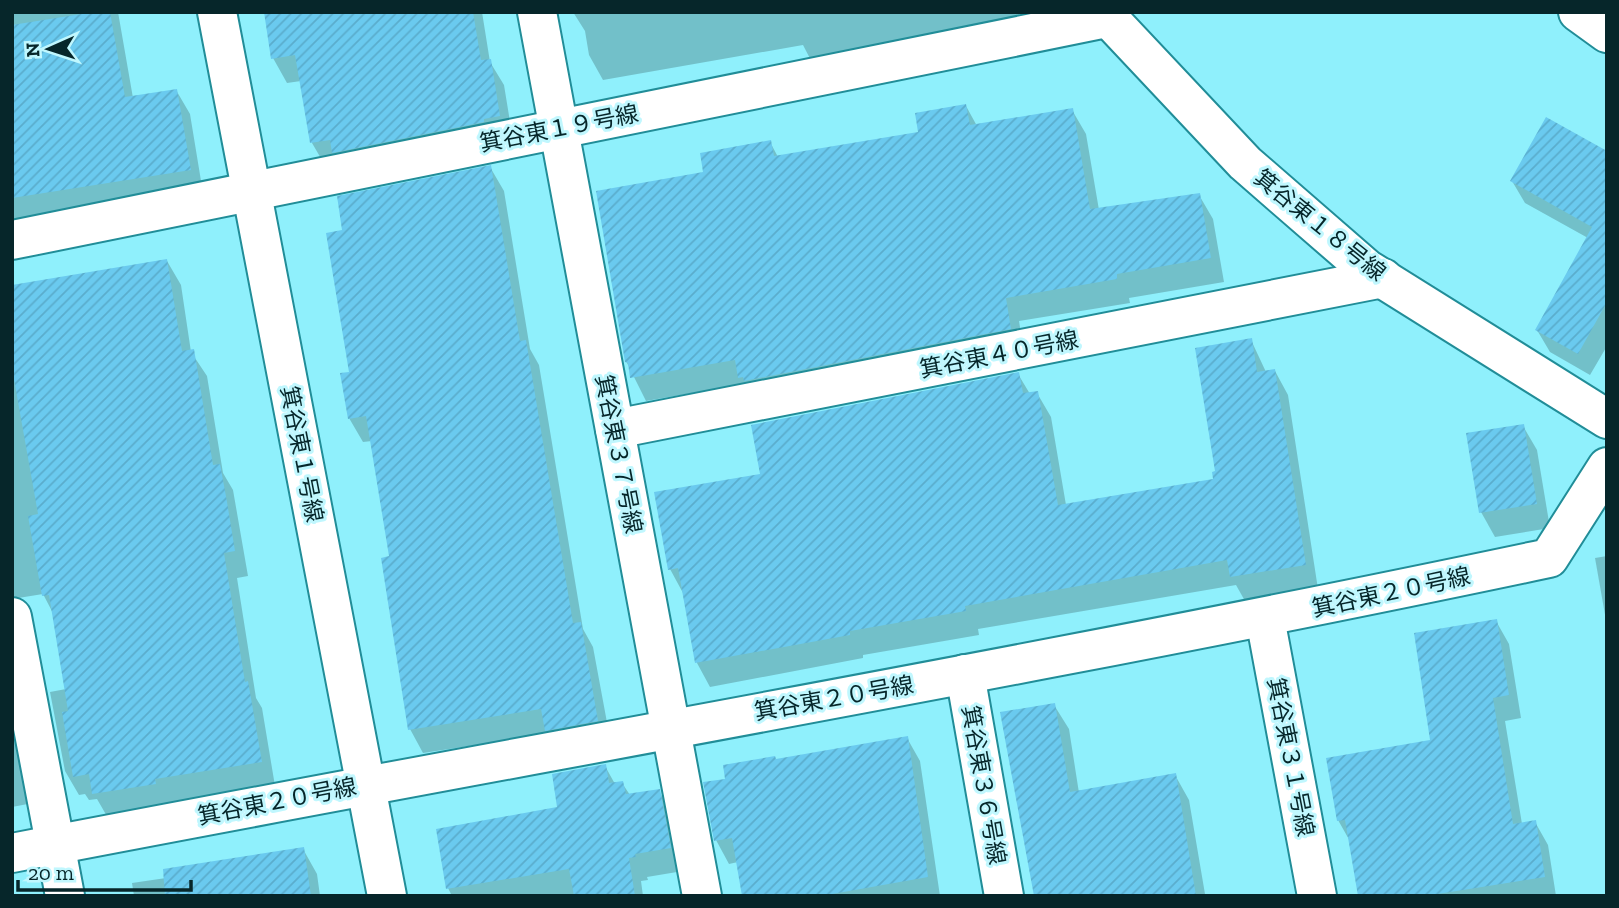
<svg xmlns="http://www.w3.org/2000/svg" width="1619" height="908" viewBox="0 0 1619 908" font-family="'Zilla Slab','Noto Sans JP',serif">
<defs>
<pattern id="building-hatch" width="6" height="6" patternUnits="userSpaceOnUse" patternTransform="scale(1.75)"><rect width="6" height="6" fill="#6acaef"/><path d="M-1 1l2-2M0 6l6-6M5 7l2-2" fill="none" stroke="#5aadcd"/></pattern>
</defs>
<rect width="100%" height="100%" fill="#8ff0fc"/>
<g fill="#0003">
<path d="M12 12H118L133 98 176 90 190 114 203 193 12 224Z"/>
<path d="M265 12H482L490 62 504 85 513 140 326 167 312 143 301 81 287 83 273 58Z"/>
<path d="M573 12H1019L1022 31 817 72 803 45 603 80 589 55 585 31Z"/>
<path d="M966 106 977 126 1072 110 1086 134 1099 210 1199 195 1213 219 1224 282 1129 298 1130 303 1019 321 1024 353 754 401 744 384 646 401 626 361 705 173 770 142 778 157 920 133Z"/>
<path d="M1607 154V346L1590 375 1550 352 1537 330 1588 238 1525 203 1512 181Z"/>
<path d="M490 167 504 191 530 349 539 365 583 629 593 647 611 744 548 734 423 753 410 729 391 558 372 441 363 442 349 418 351 373 344 232Z"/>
<path d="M167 261 181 285 191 352 207 376 223 473 233 490 248 576 237 578 256 698 262 708 275 786 168 803 169 808 108 818 97 799 89 800 85 794 79 795 65 771 50 692 66 689 54 615 43 594 12 599V287Z"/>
<path d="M1251 340 1266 372 1275 371 1288 395 1318 589 1245 601 1236 585 978 629 979 635 863 655V658L710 687 697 663 683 593 670 569 762 476 1018 374 1030 394 1037 393 1051 417 1066 505 1215 481Z"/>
<path d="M1523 426 1537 450 1550 528 1495 537 1481 512Z"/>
<path d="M1607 556V626L1595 558Z"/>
<path d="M1496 621 1509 644 1521 718 1505 721 1522 824 1535 822 1548 845 1556 896H1360L1351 843 1338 820 1432 741Z"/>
<path d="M1054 705 1069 729 1079 793 1175 775 1189 800 1205 894 1209 896H1032L1036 893Z"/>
<path d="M12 714 33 803 12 807Z"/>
<path d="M907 738 920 761 940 896H744L738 862 729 864 716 840 727 780 776 761Z"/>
<path d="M605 766 615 784 622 783 630 795 659 791 672 814 683 871 647 877 648 880 641 881 643 896H452L448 888 559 809Z"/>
<path d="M303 849 317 874 320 896H134L132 883 234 868Z"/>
</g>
<g fill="url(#building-hatch)">
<path d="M94 12H110L125 97 177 89 191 170 12 198V25Z"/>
<path d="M264 12H473L481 60 491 59 500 116 484 119V122L332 153 330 140 310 143 295 55 271 59Z"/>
<path d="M966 104 970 125 1073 108 1090 209 1200 193 1211 258 1117 274V279L1006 298 1011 329 744 381 743 377 738 378 735 360 630 378 628 363 625 362 596 191 703 172 700 153 771 140 774 156 918 132 915 113Z"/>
<path d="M1546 117 1607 151V302L1578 354 1535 330 1592 227 1510 181Z"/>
<path d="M491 165 520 341 526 340 573 623 581 622 598 721 545 731 541 709 408 730 381 558 389 556 366 416 348 419 340 373 349 372 326 233 342 230 337 196Z"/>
<path d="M167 259 182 351 194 349 213 465 220 464 227 502 235 551 224 553 245 682 248 681 262 762 155 779 156 784 92 794 89 774 73 777 62 712 68 711 49 595 42 596 28 516 38 514 12 368V285Z"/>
<path d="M1252 338 1257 372 1275 369 1306 565 1230 577 1227 560 965 606 966 611 850 631V635L695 663 678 568 668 570 654 492 760 474 751 425 1019 372 1023 393 1038 391 1058 505 1213 479 1212 472 1215 471 1195 348Z"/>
<path d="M1524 424 1537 504 1479 513 1466 433Z"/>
<path d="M1497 619 1509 695 1493 698 1513 824 1536 820 1545 877 1425 896H1358L1345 820 1337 821 1326 758 1430 740 1414 633Z"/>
<path d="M1055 703 1070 792 1176 773 1196 896H1034L1000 712Z"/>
<path d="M908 736 928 877 821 896H742L732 838 714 841 703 782 725 779 723 765 775 756 776 759Z"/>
<path d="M606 764 609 783 623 781 626 794 660 789 671 848 635 854 636 857 629 858 635 896H574L569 869 446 889 436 829 557 807 552 774Z"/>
<path d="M304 847 311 896H165L163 869Z"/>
</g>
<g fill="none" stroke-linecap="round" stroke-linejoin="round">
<g stroke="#218d98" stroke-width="42">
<g id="minor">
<path d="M217 12 387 896"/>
<path d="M537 12 702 896"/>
<path d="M1103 12 1245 163 1367 269 1607 419"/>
<path d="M12 240 1107 18"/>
<path d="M615 429 1383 278"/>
<path d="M12 617 65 896"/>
<path d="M1265 618 1317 896"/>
<path d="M965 674 1004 896"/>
<path d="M12 853C524 754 1039 666 1549 558L1607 467"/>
</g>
</g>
<g stroke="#218d98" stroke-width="42">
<path id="tertiary" d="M1578 12 1607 33"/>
</g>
<use href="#minor" stroke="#fff" stroke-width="38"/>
<use href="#tertiary" stroke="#fff" stroke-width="38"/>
</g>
<g text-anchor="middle" stroke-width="6" stroke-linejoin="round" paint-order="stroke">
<g font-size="23" fill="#06262a" stroke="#c0f7fe">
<text transform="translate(559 128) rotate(-11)" y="8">箕谷東１９号線</text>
<text transform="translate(1320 225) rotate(39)" y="8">箕谷東１８号線</text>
<text transform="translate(999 354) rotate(-11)" y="8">箕谷東４０号線</text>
<text transform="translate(302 454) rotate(79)" y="8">箕谷東１号線</text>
<text transform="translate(619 454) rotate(79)" y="8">箕谷東３７号線</text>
<text transform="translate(1391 592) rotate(-12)" y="8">箕谷東２０号線</text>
<text transform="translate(834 698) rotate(-10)" y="8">箕谷東２０号線</text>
<text transform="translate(1291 757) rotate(79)" y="8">箕谷東３１号線</text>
<text transform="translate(984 785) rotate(80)" y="8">箕谷東３６号線</text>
<text transform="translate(277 801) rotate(-11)" y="8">箕谷東２０号線</text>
</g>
</g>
<rect width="1619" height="908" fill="none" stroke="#06262a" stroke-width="28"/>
<g transform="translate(49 49) rotate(267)" stroke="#c0f7fe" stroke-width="5" paint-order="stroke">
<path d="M0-5L12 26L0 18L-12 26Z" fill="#06262a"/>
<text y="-10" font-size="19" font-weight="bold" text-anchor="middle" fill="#06262a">N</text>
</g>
<path d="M18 880v10h173v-10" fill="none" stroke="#06262a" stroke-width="3.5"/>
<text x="28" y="880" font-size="21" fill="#06262a" stroke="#c0f7fe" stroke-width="5" paint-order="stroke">20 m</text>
</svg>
